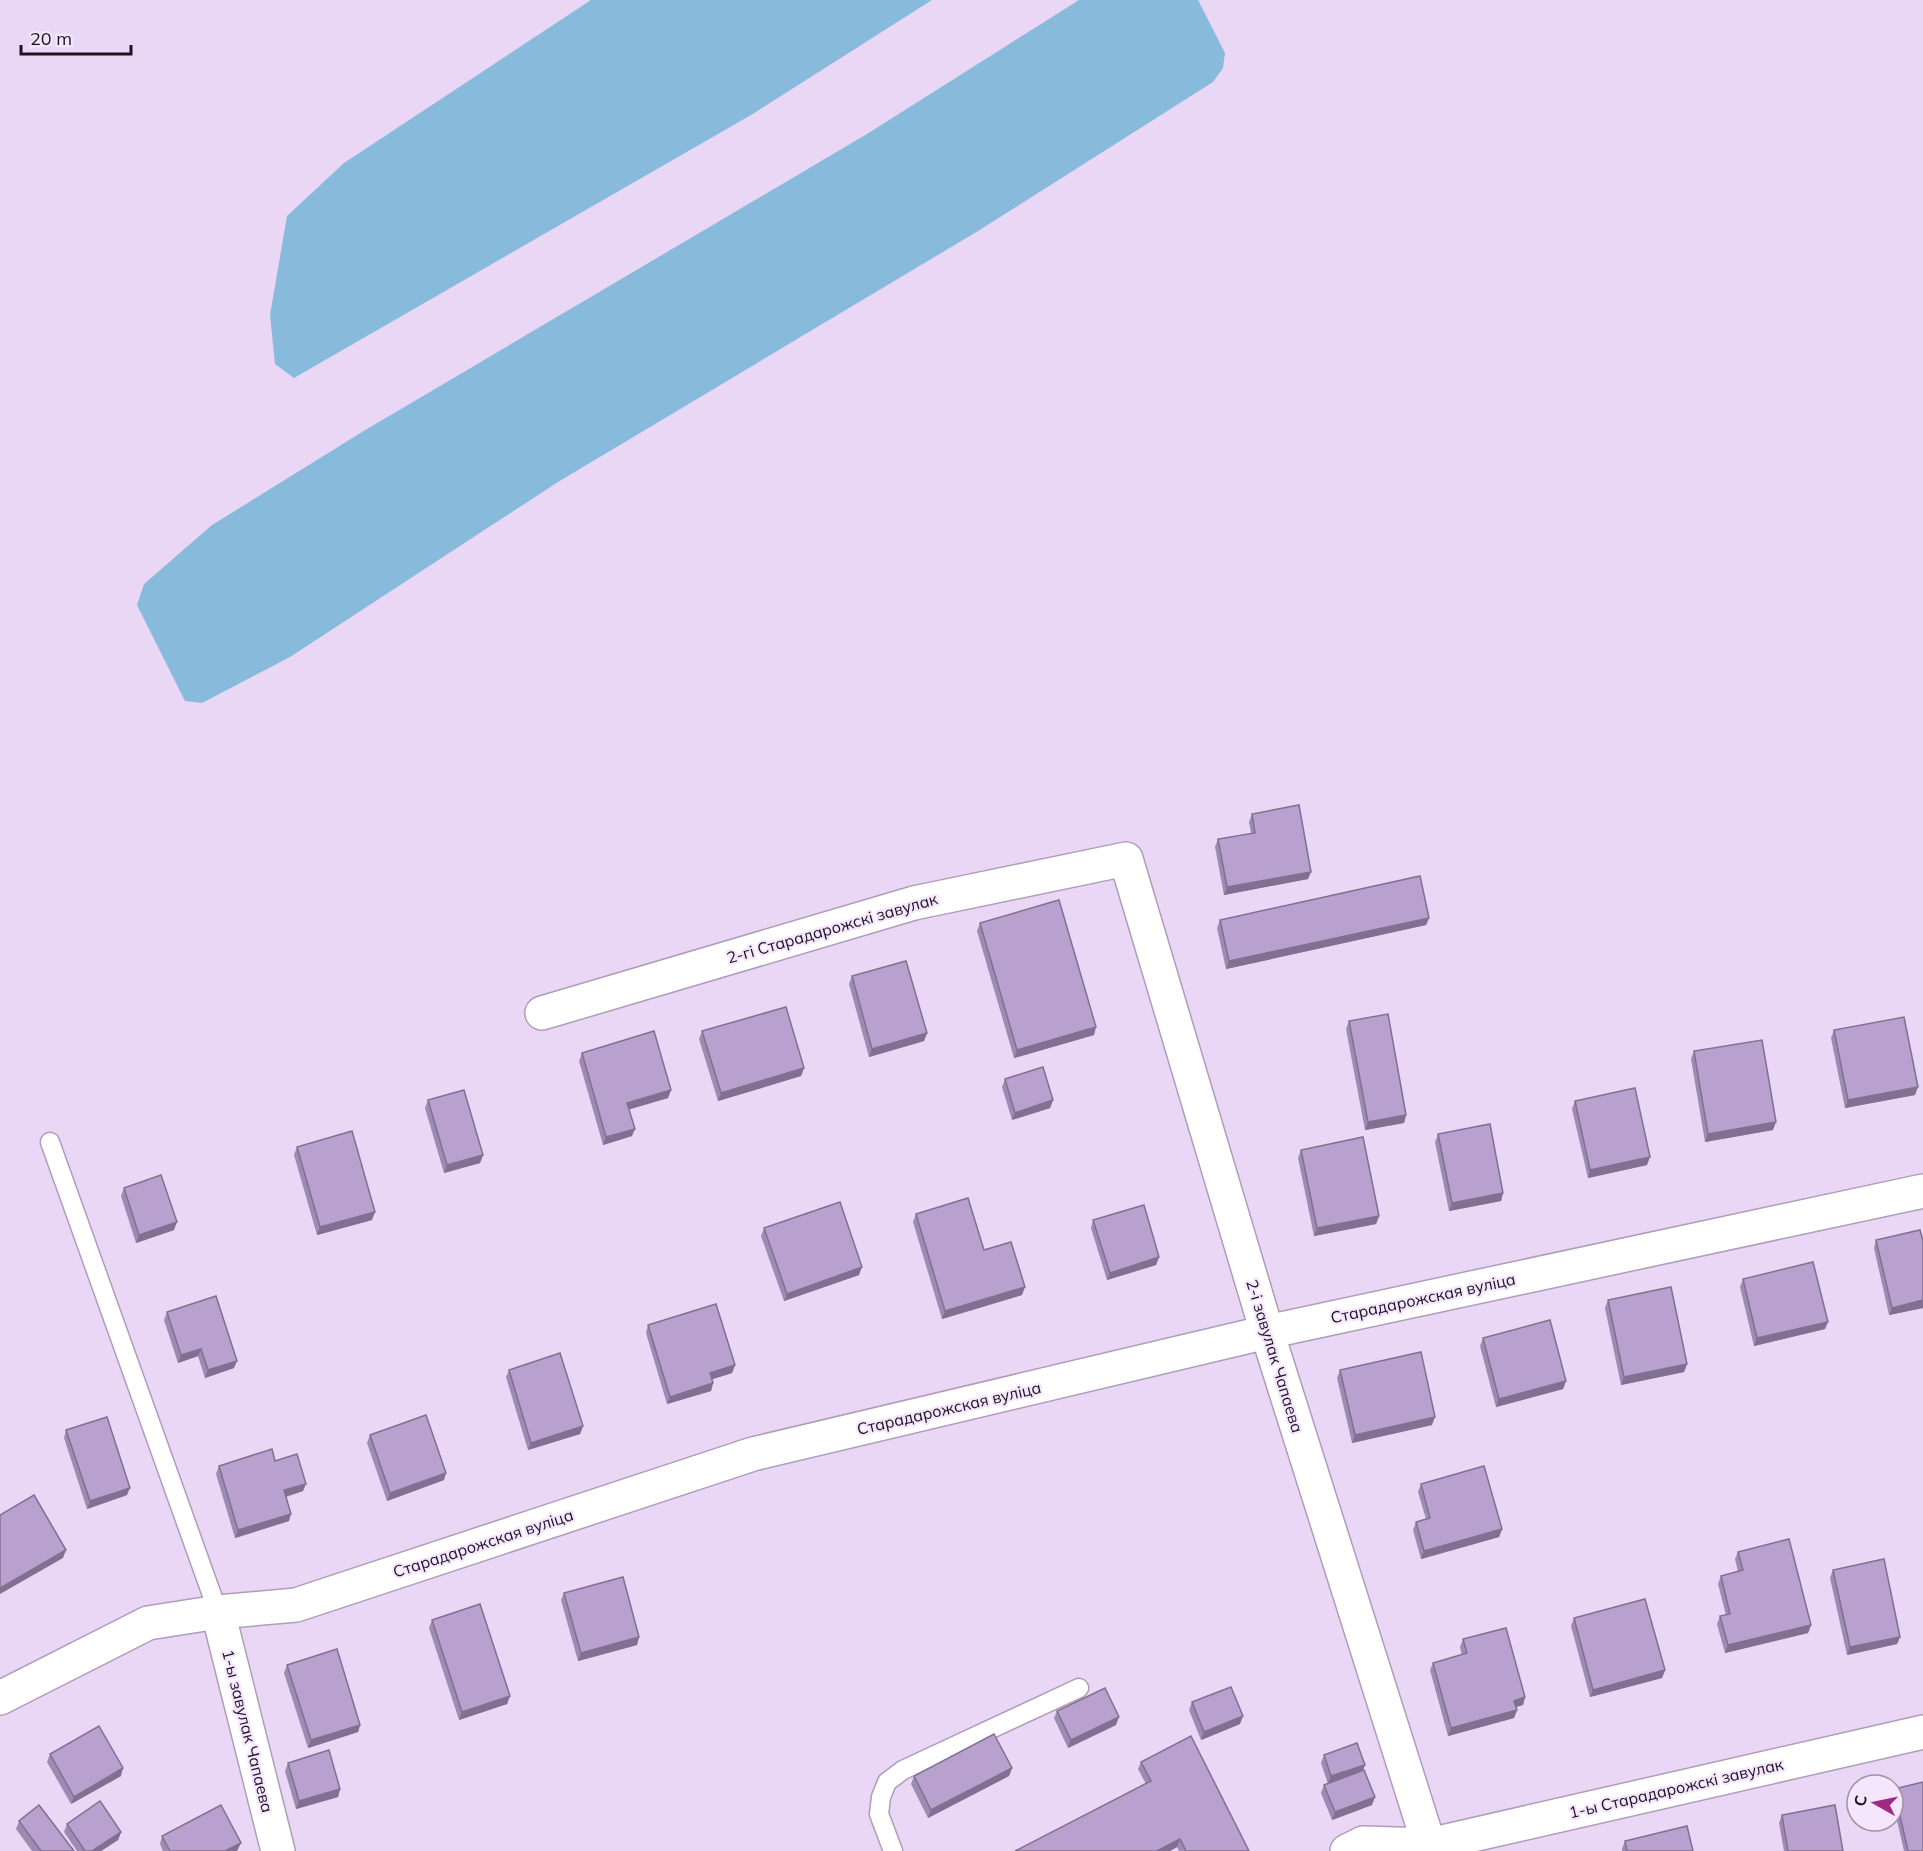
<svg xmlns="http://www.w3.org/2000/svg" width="1923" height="1851" viewBox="0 0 1923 1851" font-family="Mulish,sans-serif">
<rect width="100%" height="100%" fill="#e9d7f5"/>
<g fill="#88bbdb">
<path d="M591 0H932L751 115 294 378 275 364 270 315 287 216 344 163Z"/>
<path d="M1079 0H1198L1225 53 1223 68 1213 82 978 231 558 482 290 657 202 703 185 701 137 605 144 584 212 525 362 432 867 134Z"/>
</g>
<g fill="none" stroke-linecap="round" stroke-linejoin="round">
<g stroke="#af9dba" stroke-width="21">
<g id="lane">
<path d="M50 1142 218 1612"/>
<path d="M893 1851 879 1814 881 1797 887 1782 903 1770 1079 1688"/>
</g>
</g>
<g stroke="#af9dba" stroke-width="36">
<g id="street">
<path d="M542 1013 914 903 1126 859 1267 1332 1431 1851"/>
<path d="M218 1612 278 1851"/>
<path d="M0 1698 148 1623 218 1612 296 1605 753 1454 1267 1332 1923 1191"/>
<path d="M1347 1851 1363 1843 1429 1845 1923 1732"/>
</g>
</g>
<use href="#lane" stroke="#fff" stroke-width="18"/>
<use href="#street" stroke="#fff" stroke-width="33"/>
</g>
<g fill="#9e8ab2">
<path d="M1252 814 1308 879 1224 895 1215 847 1218 839 1251 833 1249 822Z"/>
<path d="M1429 918 1426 925 1226 969 1217 928 1220 920Z"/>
<path d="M980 923 1094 1035 1014 1058 977 931Z"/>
<path d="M852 976 927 1033 924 1041 869 1057 849 984Z"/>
<path d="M1349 1021 1406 1115 1404 1123 1365 1130 1346 1029Z"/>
<path d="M1834 1030 1915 1095 1845 1108 1831 1038Z"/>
<path d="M702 1031 804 1068 801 1076 718 1101 699 1039Z"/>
<path d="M1694 1051 1773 1130 1705 1142 1691 1059Z"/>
<path d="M582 1053 671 1090 668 1098 629 1109 632 1136 603 1145 579 1061Z"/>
<path d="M1005 1079 1053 1100 1050 1108 1012 1120 1002 1087Z"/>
<path d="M428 1100 483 1155 480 1163 444 1173 425 1108Z"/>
<path d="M1575 1101 1647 1165 1588 1178 1572 1109Z"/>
<path d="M1438 1134 1503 1193 1501 1201 1449 1211 1435 1142Z"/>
<path d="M297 1147 372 1220 317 1235 294 1155Z"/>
<path d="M1301 1150 1379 1216 1376 1224 1314 1236 1298 1158Z"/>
<path d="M124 1188 174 1230 136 1243 121 1196Z"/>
<path d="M916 1214 984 1250 1022 1295 942 1319 913 1222Z"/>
<path d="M1093 1220 1159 1257 1156 1265 1107 1280 1091 1228Z"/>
<path d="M764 1228 859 1275 784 1301 761 1236Z"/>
<path d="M1876 1240 1923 1241V1308L1889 1315 1874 1248Z"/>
<path d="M1743 1279 1825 1329 1754 1346 1740 1287Z"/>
<path d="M1608 1300 1687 1364 1684 1372 1621 1385 1605 1308Z"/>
<path d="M167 1312 234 1368 205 1378 198 1356 178 1363 164 1320Z"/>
<path d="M648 1325 735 1365 732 1373 712 1379 713 1383 711 1391 667 1404 646 1333Z"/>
<path d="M1483 1338 1566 1381 1563 1389 1496 1407 1480 1346Z"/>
<path d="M509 1370 583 1426 580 1434 528 1450 506 1377Z"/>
<path d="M1340 1370 1432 1425 1352 1443 1337 1378Z"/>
<path d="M66 1430 127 1495 87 1509 64 1438Z"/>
<path d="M370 1435 444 1480 387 1501 367 1443Z"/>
<path d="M275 1461 303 1491 286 1497 289 1521 235 1538 216 1474 219 1466Z"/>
<path d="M1421 1484 1502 1529 1499 1537 1421 1559 1413 1530 1416 1522 1426 1519 1418 1492Z"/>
<path d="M1738 1552 1811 1625 1808 1633 1725 1653 1717 1624 1720 1616 1726 1615 1718 1584 1721 1576 1738 1572 1735 1559Z"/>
<path d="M1833 1570 1900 1637 1897 1644 1847 1655 1830 1578Z"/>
<path d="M564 1593 639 1637 637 1645 578 1661 561 1600Z"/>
<path d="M1574 1618 1665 1670 1662 1678 1590 1697 1571 1626Z"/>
<path d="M432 1620 510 1696 507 1704 459 1720 429 1628Z"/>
<path d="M1463 1639 1525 1697 1523 1705 1516 1707 1517 1710 1514 1718 1448 1736 1430 1670 1433 1663 1462 1655 1460 1647Z"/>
<path d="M287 1665 360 1725 358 1732 308 1748 284 1673Z"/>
<path d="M1192 1702 1240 1724 1201 1740 1189 1710Z"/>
<path d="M1057 1711 1116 1725 1068 1748 1054 1718Z"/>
<path d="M50 1754 121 1776 71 1804 47 1762Z"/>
<path d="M1324 1755 1365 1765 1363 1770 1372 1805 1332 1820 1321 1793 1324 1785 1328 1784 1321 1763Z"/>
<path d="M1141 1762 1249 1851H1179L1177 1847 1170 1851H1015L1146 1784 1138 1769Z"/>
<path d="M288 1763 340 1789 338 1797 296 1809 285 1771Z"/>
<path d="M1012 1768 1009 1776 928 1818 911 1784 914 1776Z"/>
<path d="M1894 1789 1923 1851H1904L1893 1803V1793Z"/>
<path d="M1782 1815 1843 1851H1784L1779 1823Z"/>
<path d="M19 1821 74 1851H32L16 1829Z"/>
<path d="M67 1824 121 1832 118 1840 101 1851H77L64 1832Z"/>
<path d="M162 1836 238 1850 163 1851 160 1844Z"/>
<path d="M1625 1841 1693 1851H1622V1849Z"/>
</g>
<g fill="#817091">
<path d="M1311 872 1308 879 1224 895 1227 887Z"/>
<path d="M1429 918 1426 925 1226 969 1229 961Z"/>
<path d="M1096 1027 1094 1035 1014 1058 1017 1050Z"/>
<path d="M927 1033 924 1041 869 1057 872 1049Z"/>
<path d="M804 1068 801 1076 718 1101 721 1093Z"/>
<path d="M1918 1087 1915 1095 1845 1108 1848 1100Z"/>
<path d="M671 1090 668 1098 624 1111 627 1103Z"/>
<path d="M1053 1100 1050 1108 1012 1120 1015 1113Z"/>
<path d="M1406 1115 1404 1123 1365 1130 1368 1122Z"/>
<path d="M1776 1122 1773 1130 1705 1142 1708 1134Z"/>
<path d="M635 1129 632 1136 603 1145 606 1137Z"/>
<path d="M483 1155 480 1163 444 1173 447 1165Z"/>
<path d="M1650 1157 1647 1165 1588 1178 1590 1170Z"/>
<path d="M1503 1193 1501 1201 1449 1211 1452 1203Z"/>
<path d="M375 1212 372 1220 317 1235 320 1227Z"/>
<path d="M1379 1216 1376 1224 1314 1236 1317 1228Z"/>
<path d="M177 1222 174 1230 136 1243 139 1235Z"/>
<path d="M1159 1257 1156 1265 1107 1280 1110 1273Z"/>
<path d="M862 1267 859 1275 784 1301 787 1294Z"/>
<path d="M1025 1287 1022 1295 942 1319 945 1311Z"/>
<path d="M1923 1300V1308L1889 1315 1892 1308Z"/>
<path d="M1828 1322 1825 1329 1754 1346 1757 1338Z"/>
<path d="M201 1349 198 1356 178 1363 181 1355Z"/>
<path d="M237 1361 234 1368 205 1378 208 1370Z"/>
<path d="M1687 1364 1684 1372 1621 1385 1624 1377Z"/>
<path d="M735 1365 732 1373 707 1381 710 1373Z"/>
<path d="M1566 1381 1563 1389 1496 1407 1499 1399Z"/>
<path d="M713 1383 711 1391 667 1404 670 1397Z"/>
<path d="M1435 1417 1432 1425 1352 1443 1355 1435Z"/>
<path d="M583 1426 580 1434 528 1450 531 1443Z"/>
<path d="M446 1473 444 1480 387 1501 390 1493Z"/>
<path d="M306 1484 303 1491 281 1498 284 1490Z"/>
<path d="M130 1488 127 1495 87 1509 90 1501Z"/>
<path d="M291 1514 289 1521 235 1538 238 1530Z"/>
<path d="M1502 1529 1499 1537 1421 1559 1424 1551Z"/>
<path d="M66 1550 63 1558 0 1594V1588Z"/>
<path d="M1811 1625 1808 1633 1725 1653 1728 1645Z"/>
<path d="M639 1637 637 1645 578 1661 581 1653Z"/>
<path d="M1900 1637 1897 1644 1847 1655 1850 1647Z"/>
<path d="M1665 1670 1662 1678 1590 1697 1593 1690Z"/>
<path d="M510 1696 507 1704 459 1720 462 1712Z"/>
<path d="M1525 1697 1523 1705 1512 1708 1514 1701Z"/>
<path d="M1517 1710 1514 1718 1448 1736 1451 1728Z"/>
<path d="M1243 1716 1240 1724 1201 1740 1204 1732Z"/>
<path d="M1119 1717 1116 1725 1068 1748 1071 1740Z"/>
<path d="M360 1725 358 1732 308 1748 311 1740Z"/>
<path d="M1365 1765 1362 1772 1328 1784 1331 1776Z"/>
<path d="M123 1768 121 1776 71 1804 74 1797Z"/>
<path d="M1012 1768 1009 1776 928 1818 931 1810Z"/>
<path d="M340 1789 338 1797 296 1809 299 1801Z"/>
<path d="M1375 1797 1372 1805 1332 1820 1335 1812Z"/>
<path d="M121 1832 118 1840 101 1851H92Z"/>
<path d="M1180 1839 1177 1847 1170 1851H1157Z"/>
<path d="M241 1843 237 1851H225Z"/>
</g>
<g fill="#b8a0cf" stroke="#817091" stroke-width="1.5">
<path d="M1299 805 1311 872 1227 887 1218 839 1255 833 1252 814Z"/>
<path d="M1420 876 1429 918 1229 961 1220 920Z"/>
<path d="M1059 900 1096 1027 1017 1050 980 923Z"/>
<path d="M906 961 927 1033 872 1049 852 976Z"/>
<path d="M786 1007 804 1068 721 1093 702 1031Z"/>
<path d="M1388 1014 1406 1115 1368 1122 1349 1021Z"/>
<path d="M1904 1017 1918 1087 1848 1100 1834 1030Z"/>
<path d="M654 1031 671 1090 627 1103 635 1129 606 1137 582 1053Z"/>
<path d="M1762 1040 1776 1122 1708 1134 1694 1051Z"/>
<path d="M1043 1067 1053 1100 1015 1113 1005 1079Z"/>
<path d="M1635 1088 1650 1157 1590 1170 1575 1101Z"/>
<path d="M464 1090 483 1155 447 1165 428 1100Z"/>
<path d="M1490 1124 1503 1193 1452 1203 1438 1134Z"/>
<path d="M352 1131 375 1212 320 1227 297 1147Z"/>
<path d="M1363 1137 1379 1216 1317 1228 1301 1150Z"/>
<path d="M161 1175 177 1222 139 1235 124 1188Z"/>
<path d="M968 1198 984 1250 1011 1242 1025 1287 945 1311 916 1214Z"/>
<path d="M840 1202 862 1267 787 1294 764 1228Z"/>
<path d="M1144 1205 1159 1257 1110 1273 1093 1220Z"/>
<path d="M1920 1230 1923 1241V1300L1892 1308 1876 1240Z"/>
<path d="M1813 1262 1828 1322 1757 1338 1743 1279Z"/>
<path d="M1671 1287 1687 1364 1624 1377 1608 1300Z"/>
<path d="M216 1296 237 1361 208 1370 201 1349 181 1355 167 1312Z"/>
<path d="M716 1304 735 1365 710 1373 713 1383 670 1397 648 1325Z"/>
<path d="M1550 1320 1566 1381 1499 1399 1483 1338Z"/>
<path d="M1421 1352 1435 1417 1355 1435 1340 1370Z"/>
<path d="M560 1353 583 1426 531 1443 509 1370Z"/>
<path d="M426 1415 446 1473 390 1493 370 1435Z"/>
<path d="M107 1417 130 1488 90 1501 66 1430Z"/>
<path d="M272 1449 275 1461 297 1454 306 1484 284 1490 291 1514 238 1530 219 1466Z"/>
<path d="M1484 1466 1502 1529 1424 1551 1416 1522 1430 1518 1421 1484Z"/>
<path d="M34 1495 66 1550 0 1588V1515Z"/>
<path d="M1789 1539 1811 1625 1728 1645 1720 1616 1730 1614 1721 1576 1743 1570 1738 1552Z"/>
<path d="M1884 1559 1900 1637 1850 1647 1833 1570Z"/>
<path d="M623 1577 639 1637 581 1653 564 1593Z"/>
<path d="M1645 1599 1665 1670 1593 1690 1574 1618Z"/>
<path d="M480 1604 510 1696 462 1712 432 1620Z"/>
<path d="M1506 1628 1525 1697 1514 1701 1517 1710 1451 1728 1433 1663 1467 1653 1463 1639Z"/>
<path d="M337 1649 360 1725 311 1740 287 1665Z"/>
<path d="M1231 1687 1243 1716 1204 1732 1192 1702Z"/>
<path d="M1105 1688 1119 1717 1071 1740 1057 1711Z"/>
<path d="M99 1726 123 1768 74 1797 50 1754Z"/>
<path d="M994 1734 1012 1768 931 1810 914 1776Z"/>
<path d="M1191 1736 1249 1851H1186L1180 1839 1157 1851H1015L1151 1781 1141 1762Z"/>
<path d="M1357 1743 1365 1765 1331 1776 1324 1755Z"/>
<path d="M329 1750 340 1789 299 1801 288 1763Z"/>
<path d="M1364 1770 1375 1797 1335 1812 1324 1785Z"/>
<path d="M1923 1782V1851H1908L1894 1789Z"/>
<path d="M100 1801 121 1832 92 1851H85L67 1824Z"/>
<path d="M39 1805 74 1851H41L19 1821Z"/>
<path d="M221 1805 241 1843 225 1851H170L162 1836Z"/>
<path d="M1835 1805 1843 1851H1788L1782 1815Z"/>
<path d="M1687 1826 1693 1851H1627L1625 1841Z"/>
</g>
<g text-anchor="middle" stroke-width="4.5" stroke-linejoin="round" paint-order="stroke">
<g font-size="16" fill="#1b151f" stroke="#f5e6fe">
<text transform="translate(832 928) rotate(-16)" y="6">2-гі Старадарожскі завулак</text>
<text transform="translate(1423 1298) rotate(-12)" y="6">Старадарожская вуліца</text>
<text transform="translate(1275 1356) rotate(73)" y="6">2-і завулак Чапаева</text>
<text transform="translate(949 1408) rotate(-13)" y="6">Старадарожская вуліца</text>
<text transform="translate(483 1543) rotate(-18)" y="6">Старадарожская вуліца</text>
<text transform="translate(248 1731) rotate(76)" y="6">1-ы завулак Чапаева</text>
<text transform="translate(1676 1788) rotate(-13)" y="6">1-ы Старадарожскі завулак</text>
</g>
</g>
<g transform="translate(1875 1803) rotate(279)"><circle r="28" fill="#f5e6fe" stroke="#9e92a5" stroke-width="1.5"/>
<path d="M0-4.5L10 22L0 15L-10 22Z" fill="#9f2a83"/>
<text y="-9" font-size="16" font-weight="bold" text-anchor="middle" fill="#1b151f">С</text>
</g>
<path d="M21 45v9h110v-9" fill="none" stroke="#1b151f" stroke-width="3"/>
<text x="30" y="45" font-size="18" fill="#1b151f" stroke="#f5e6fe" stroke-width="4.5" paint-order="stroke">20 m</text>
</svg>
